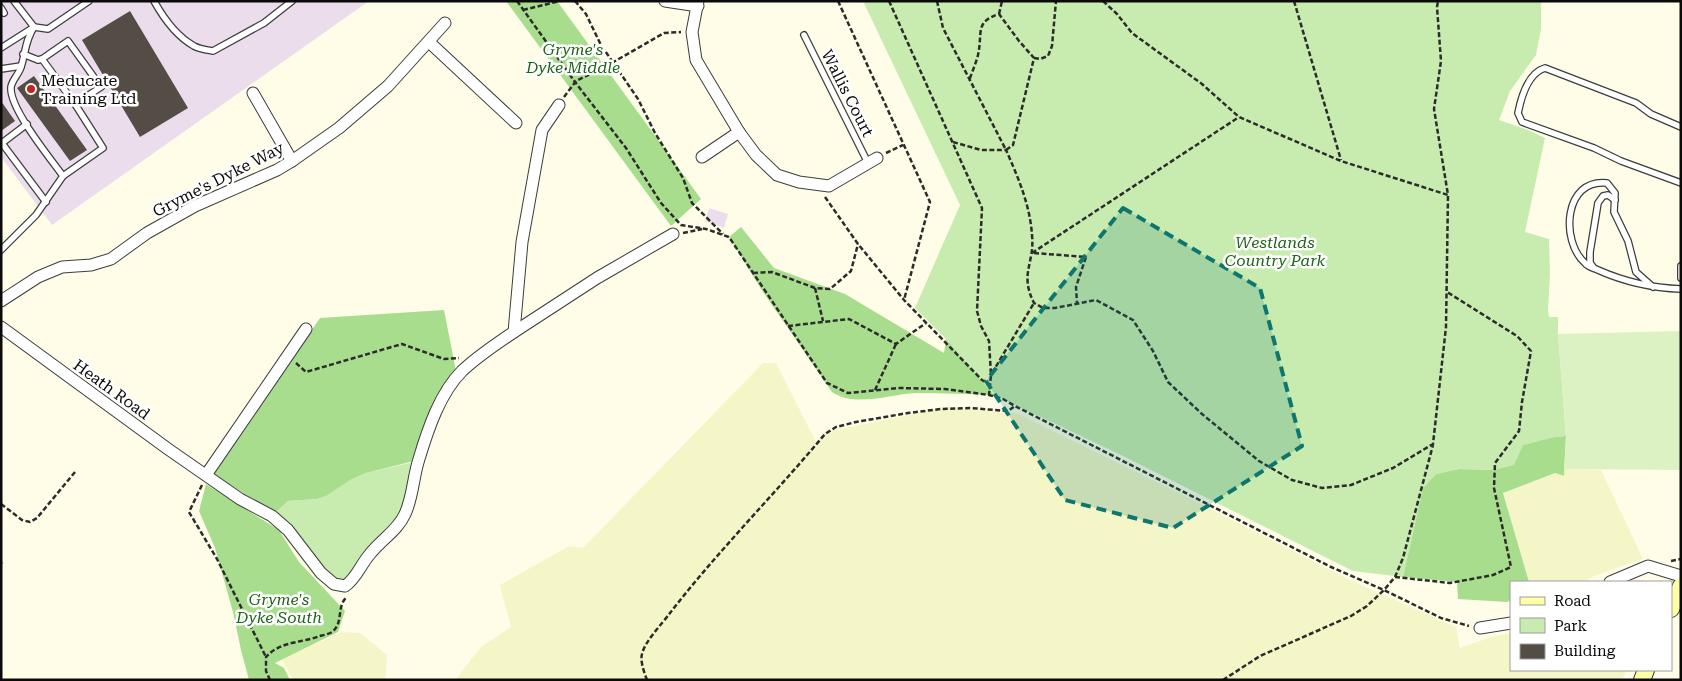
<svg xmlns="http://www.w3.org/2000/svg" width="1682" height="681" viewBox="0 0 1682 681" font-family="'Roboto Serif',serif">
<rect width="100%" height="100%" fill="#fffde8"/>
<g fill="#ebddeb">
<path d="M1 1H369L52 225 1 157Z"/>
<path d="M709 208 728 214 724 228 705 221Z"/>
</g>
<g fill="#f5f6c7">
<path d="M763 363H776L816 442 825 432 948 407 1018 414 1177 492 1346 578 1456 627 1460 648 1494 636 1511 633V670H1627L1622 680H455L482 646 511 627 500 585 569 546 583 548Z"/>
<path d="M1564 469 1601 470 1643 559 1594 576 1584 582H1529L1503 493 1555 473 1563 476Z"/>
<path d="M342 632 360 633 387 655 385 680H293L282 659Z"/>
</g>
<g fill="#c8ebb0">
<path d="M863 1H1541V29L1536 55 1510 91 1499 120 1528 130 1545 138 1525 232 1549 239 1550 274 1548 310 1549 317H1558V334L1566 436 1554 437 1523 445 1515 465 1493 470 1459 469 1436 474 1423 488 1403 577 1353 571 1117 453 994 395 946 339 915 308 960 205Z"/>
<path d="M418 461 411 499 352 582 334 584 272 516 288 501 317 499 326 496 352 479 366 473Z"/>
</g>
<g fill="#a9dd8e">
<path d="M506 1H557L701 199 671 226Z"/>
<path d="M741 227 774 268 845 294 944 353 946 339 994 395C968 394 942 393 916 393 890 394 856 408 832 392L761 289 729 237Z"/>
<path d="M444 310 456 371 414 461 366 473 352 479 326 496 317 499 288 501 275 513 212 473 320 318Z"/>
<path d="M1566 436 1564 476 1555 473 1503 493 1529 582H1511V600L1507 602 1458 599 1457 582 1403 577 1423 488 1436 474 1459 469 1493 470 1514 465 1523 445 1554 437Z"/>
<path d="M206 484 279 530 299 562 345 611 338 632 275 663 284 668 290 680H249L241 650 233 612 215 548 199 511Z"/>
</g>
<path fill="#dcf2c2" d="M1681 331V470L1564 469 1566 436 1558 334Z"/>
<g fill="#544d46">
<path d="M130 11 188 108 140 137 82 40Z"/>
<path d="M34 76 87 150 70 161 17 88Z"/>
<path d="M1 101 15 121 1 131Z"/>
</g>
<g fill="none" stroke-linecap="round" stroke-linejoin="round">
<g stroke="#3d3d3d" stroke-width="8">
<g id="service">
<path d="M14 1 34 27"/>
<path d="M154 1C164 19 176 36 194 46 199 49 207 50 213 51L264 23 292 1"/>
<path d="M1 8 4 13"/>
<path d="M804 35 868 163"/>
<path d="M1 48 34 27 48 29 89 1"/>
<path d="M23 54 38 60 42 59 75 104 103 148 63 176"/>
<path d="M42 59 68 41 101 87 75 104"/>
<path d="M1 69 21 66"/>
<path d="M1681 127 1651 114 1636 103 1545 68C1528 73 1521 98 1518 113L1522 122 1594 148 1621 161 1681 183"/>
<path d="M1 142 46 202"/>
<path d="M2 143 27 124"/>
<path d="M1 250 36 215 63 176C50 158 9 108 11 87 12 80 19 74 21 67 26 51 25 41 34 27"/>
<path d="M1681 266V278"/>
<path d="M1593 267 1590 263V252L1598 203 1603 196 1608 195 1615 200"/>
<path d="M1653 287 1636 272 1628 241 1614 212 1615 193 1607 183C1564 178 1560 241 1585 263 1588 267 1594 268 1598 270 1625 282 1652 288 1681 289"/>
</g>
</g>
<g stroke="#3d3d3d" stroke-width="13">
<g id="minor">
<path d="M665 1 698 6"/>
<path d="M698 1 692 32 696 60 739 132 756 155 777 175 799 182 829 186 877 158"/>
<path d="M429 42 516 123"/>
<path d="M253 93 292 161"/>
<path d="M702 157 739 132"/>
<path d="M1 301 38 277 62 267 91 265 111 259 147 233 195 206 277 170 292 161 339 128 388 86 445 23"/>
<path d="M1 327 168 449 240 499 272 516 288 530 321 573 334 584 345 586C356 579 361 564 370 554 381 540 398 530 405 514 413 497 413 477 419 459 428 429 440 393 462 371 478 356 496 344 514 332L522 242 542 130 559 105"/>
<path d="M514 332 597 278 673 234"/>
<path d="M206 475 306 329"/>
<path d="M1610 582 1648 566 1681 576"/>
<path d="M1480 628 1511 623"/>
</g>
</g>
<g stroke="#2c2c2c" stroke-width="18">
<g id="secondary">
<path d="M1671 609 1681 586"/>
<path d="M1642 680 1646 670"/>
</g>
</g>
<g stroke="#2c2c2c" stroke-width="2.5" stroke-dasharray="5 2.5" stroke-linecap="butt">
<path d="M517 1 575 82 626 148 661 203 681 225 706 229 729 237 827 383 848 393 898 388 945 389 989 395 1003 399 1015 406 1331 567 1384 590 1441 618 1469 626"/>
<path d="M575 1 586 14 601 45 638 99 655 133 683 178 692 203 723 234"/>
<path d="M838 1 930 202 904 300"/>
<path d="M889 1 982 208 977 311 981 326 989 341 991 375 989 395"/>
<path d="M937 1 943 28 1006 150 1013 145 1034 58 1019 41 999 14C974 22 983 33 978 55 976 63 972 72 969 81"/>
<path d="M1103 1 1117 14 1132 33 1202 84 1239 117 1341 161 1448 195 1434 109 1441 61 1437 7 1438 1"/>
<path d="M1294 1 1341 160"/>
<path d="M523 10 560 1"/>
<path d="M999 14 1002 1"/>
<path d="M1034 58 1040 59 1048 56 1052 46 1056 1"/>
<path d="M564 97 576 81 610 64 664 33 681 32"/>
<path d="M953 142 981 150H1006C1018 177 1030 205 1032 235 1035 264 1019 273 1034 303L1043 308H1055L1096 300 1133 320 1153 351 1168 382 1202 414 1259 461 1292 480 1322 488 1351 485 1393 468 1433 444 1446 327 1448 195"/>
<path d="M886 153 903 145"/>
<path d="M825 197 858 244 904 300 982 380 990 385"/>
<path d="M683 233 702 229"/>
<path d="M1032 253 1239 117"/>
<path d="M1034 253 1086 257 1076 287 1077 303"/>
<path d="M753 273 772 272 815 288 830 289 851 271 858 244"/>
<path d="M815 288 823 321"/>
<path d="M788 326 849 319 896 344 926 323"/>
<path d="M296 363 306 372 402 344 444 359 459 358"/>
<path d="M992 373 1034 303"/>
<path d="M875 390 896 344"/>
<path d="M202 485 189 512 217 559 266 657"/>
<path d="M1 504 22 520 30 522 37 518 75 472"/>
<path d="M1671 561 1681 559"/>
<path d="M1 563 2 562"/>
<path d="M1395 577 1450 583 1493 575 1511 567 1494 488 1495 463 1519 431 1522 402 1531 351 1517 336 1447 292"/>
<path d="M270 680 266 671V657C280 641 302 643 320 636 324 635 329 634 332 632 344 623 336 606 347 597"/>
<path d="M647 680C644 672 640 661 642 654 645 641 662 624 670 613 718 551 774 495 825 434L836 427 856 422 908 413 941 409 970 408 1008 411 1015 406"/>
<path d="M1223 680 1260 656 1351 616 1367 606 1384 590 1395 577 1403 558 1433 445"/>
</g>
<use href="#service" stroke="#fff" stroke-width="5.5"/>
<use href="#minor" stroke="#fff" stroke-width="11"/>
<use href="#secondary" stroke="#ffffa3" stroke-width="16"/>
</g>
<path fill="#0f766e" fill-opacity="0.2" stroke="#0f766e" stroke-width="4" stroke-dasharray="10 6" stroke-linejoin="round" d="M1123 208 1260 288 1302 446 1173 528 1065 500 986 381Z"/>
<circle fill="#c2261b" stroke="#fff" stroke-width="2" cx="31" cy="89" r="5"/>
<g text-anchor="middle" stroke-width="5" stroke-linejoin="round" paint-order="stroke">
<g font-size="16" font-style="italic" fill="#1f6518" stroke="#fff">
<text x="573" y="55">Gryme's<tspan x="573" dy="18">Dyke Middle</tspan></text>
<text x="1275" y="248">Westlands<tspan x="1275" dy="18">Country Park</tspan></text>
<text x="279" y="605">Gryme's<tspan x="279" dy="18">Dyke South</tspan></text>
</g>
<g font-size="16" fill="#0a0a0a" stroke="#fff" text-anchor="start">
<text x="41" y="86">Meducate<tspan x="41" dy="18">Training Ltd</tspan></text>
</g>
<g font-size="16" fill="#0a0a0a" stroke="#fff">
<text transform="translate(848 93) rotate(63)" y="6">Wallis Court</text>
<text transform="translate(218 179) rotate(-27)" y="6">Gryme's Dyke Way</text>
<text transform="translate(112 389) rotate(36)" y="6">Heath Road</text>
</g>
</g>
<rect width="1682" height="681" fill="none" stroke="#0a0a0a" stroke-width="5"/>
<rect x="1510" y="581" width="162" height="90" fill="#ffffff" stroke="#9d9d9d"/>
<rect x="1520" y="597" width="25" height="8" fill="#ffffa3" stroke="#9d9d9d"/>
<text x="1554" y="606" font-size="15" fill="#0a0a0a">Road</text>
<rect x="1520" y="618" width="25" height="15" fill="#c8ebb0" stroke="#9d9d9d"/>
<text x="1554" y="631" font-size="15" fill="#0a0a0a">Park</text>
<rect x="1520" y="644" width="25" height="15" fill="#544d46" stroke="#9d9d9d"/>
<text x="1554" y="656" font-size="15" fill="#0a0a0a">Building</text>
</svg>
